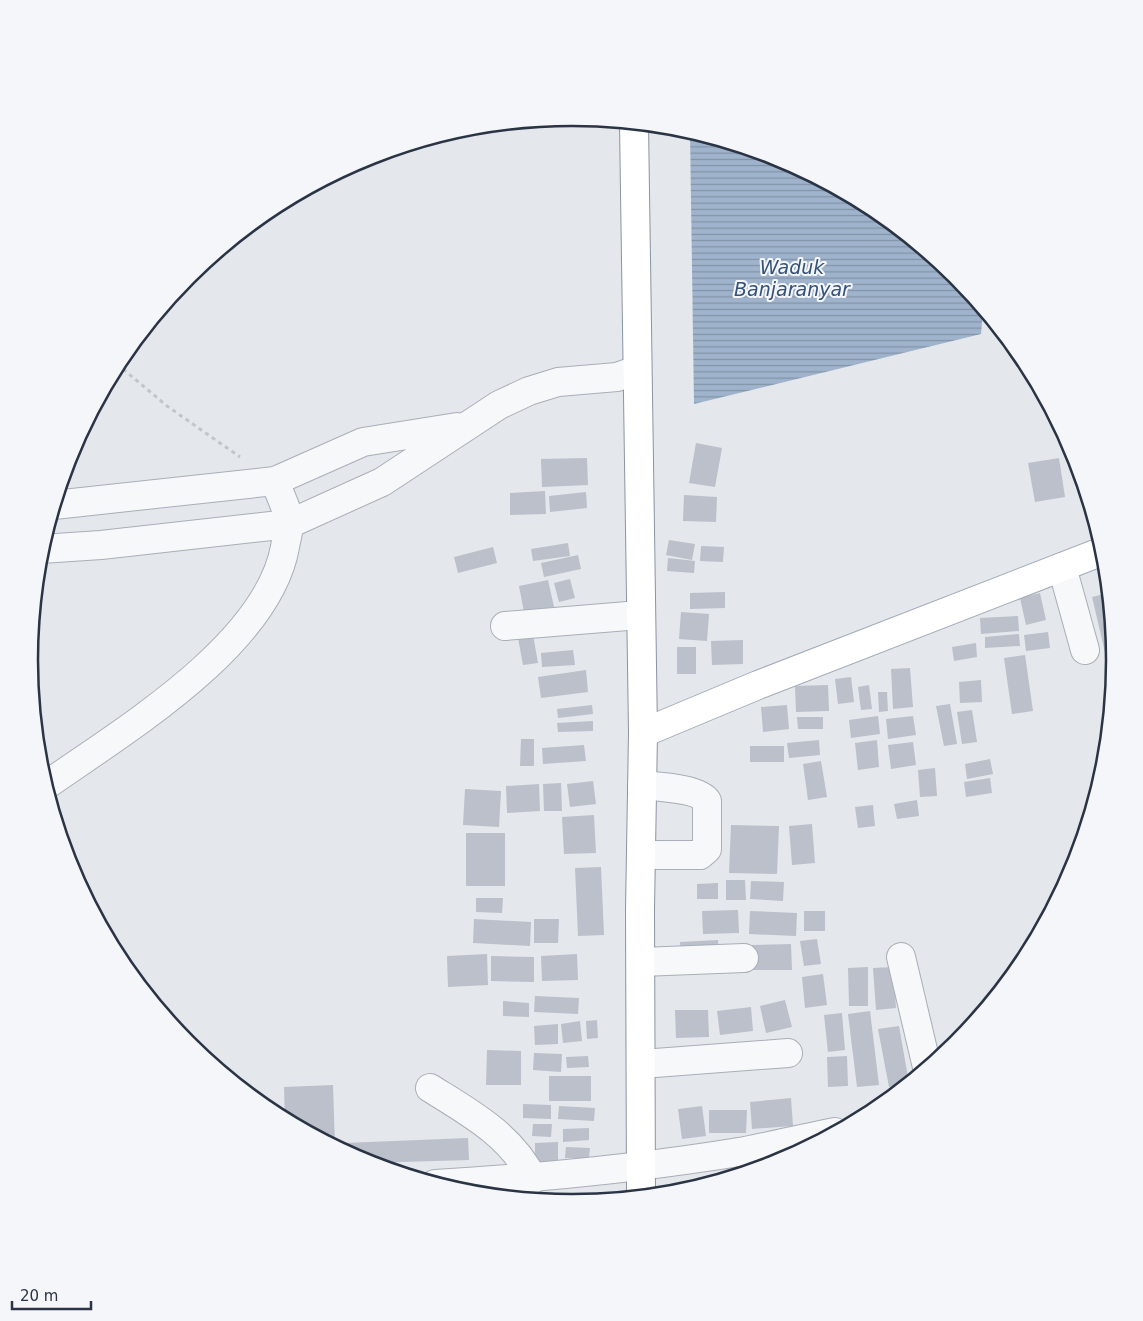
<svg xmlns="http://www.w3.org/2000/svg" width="1143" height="1321" viewBox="0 0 1143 1321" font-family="'DejaVu Sans',sans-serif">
<defs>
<pattern id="water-rules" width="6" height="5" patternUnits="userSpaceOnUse" patternTransform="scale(1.25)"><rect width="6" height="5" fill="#9fb4cc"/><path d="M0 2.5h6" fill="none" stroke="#8293a7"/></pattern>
</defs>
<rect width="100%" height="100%" fill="#e4e7ec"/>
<path fill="url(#water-rules)" d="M690 132 779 159 873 209 955 277 983 310 981 334 694 404Z"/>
<g fill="#bbc0ca">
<path d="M696 443 722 448 715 487 689 483Z"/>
<path d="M587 458 588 485 542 487 541 459Z"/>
<path d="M1059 458 1065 497 1035 502 1028 463Z"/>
<path d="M545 491 546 514 510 515V493Z"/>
<path d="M586 492 587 508 550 512 549 496Z"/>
<path d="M684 495 717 497 716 522 683 521Z"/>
<path d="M669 540 695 544 692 560 666 555Z"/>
<path d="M568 543 570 556 533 561 531 549Z"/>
<path d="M701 546 724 547 723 562 700 561Z"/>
<path d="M493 547 497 563 458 573 454 557Z"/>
<path d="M578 555 581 569 544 577 541 563Z"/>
<path d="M668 558 695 561 694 573 667 571Z"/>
<path d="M570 579 575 598 559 602 554 583Z"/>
<path d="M548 580 554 607 524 612 519 586Z"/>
<path d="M725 592V608L690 609V593Z"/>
<path d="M1040 593 1046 620 1026 625 1020 598Z"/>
<path d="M1108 593 1114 659 1107 661 1092 597Z"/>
<path d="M681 612 709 614 707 641 679 639Z"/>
<path d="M1018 616 1019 631 981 634 980 618Z"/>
<path d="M1048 632 1050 648 1026 651 1024 635Z"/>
<path d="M1019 634 1020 646 985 648V637Z"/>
<path d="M533 635 538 663 523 665 518 638Z"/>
<path d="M743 640V664L712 665 711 641Z"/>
<path d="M976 643 977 657 954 661 952 647Z"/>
<rect x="677" y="647" width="19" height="27"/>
<path d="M573 650 575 665 542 667 541 653Z"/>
<path d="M1025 655 1033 711 1012 714 1004 658Z"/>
<path d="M910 668 913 707 893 709 891 669Z"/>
<path d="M586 670 588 692 541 698 538 677Z"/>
<path d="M851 677 854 702 838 704 835 679Z"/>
<path d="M981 680 982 702 960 703 959 682Z"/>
<path d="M828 685 829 711 796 712 795 686Z"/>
<path d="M869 685 872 709 861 710 858 687Z"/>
<path d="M878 692H887L888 711 879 712Z"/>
<path d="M950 704 957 744 944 746 936 706Z"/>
<path d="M592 705 593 714 558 718 557 709Z"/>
<path d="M787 705 789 729 763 732 761 707Z"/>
<path d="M972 710 977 742 962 744 957 712Z"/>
<path d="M878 716 880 734 851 738 849 720Z"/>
<path d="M913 716 916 735 888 739 886 719Z"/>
<path d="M797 717H823V729H798Z"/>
<path d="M593 721V731L558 732 557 723Z"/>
<path d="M521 739H534V766H520Z"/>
<path d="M819 740 820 755 789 758 787 743Z"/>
<path d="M877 740 879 767 858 770 855 743Z"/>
<path d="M913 742 916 765 891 769 888 745Z"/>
<path d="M584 745 586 761 543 764 542 748Z"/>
<rect x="750" y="746" width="34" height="16"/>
<path d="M990 759 993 774 967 779 965 764Z"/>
<path d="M821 761 827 797 808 800 803 764Z"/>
<path d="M935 768 937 796 920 797 918 770Z"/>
<path d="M990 778 992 793 966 797 964 782Z"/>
<path d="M593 781 596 804 570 807 567 784Z"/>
<path d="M561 783 562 811H544L543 784Z"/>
<path d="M539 784 540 811 507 813 506 786Z"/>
<path d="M465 789 501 791 499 827 463 825Z"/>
<path d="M917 800 919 816 897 819 894 804Z"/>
<path d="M873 805 875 826 858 828 855 807Z"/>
<path d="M594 815 596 853 564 854 562 817Z"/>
<path d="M812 824 815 863 792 865 789 826Z"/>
<path d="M731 825 779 826 777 874 729 873Z"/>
<rect x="466" y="833" width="39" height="53"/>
<path d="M601 867 604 935 578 936 575 868Z"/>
<path d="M726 880H745L746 900H726Z"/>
<path d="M751 881 784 882 783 901 750 899Z"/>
<path d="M718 883V899H697V884Z"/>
<path d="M476 898H503L502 913 476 912Z"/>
<path d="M738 910 739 933 703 934 702 911Z"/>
<path d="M750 911 797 913 796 936 749 934Z"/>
<rect x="804" y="911" width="21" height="20"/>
<path d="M474 919 531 922 530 946 473 943Z"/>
<path d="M534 919H559L558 943H534Z"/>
<path d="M817 939 821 964 804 966 800 941Z"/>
<path d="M718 940 719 956 681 959 680 942Z"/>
<path d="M791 944 792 970H751L750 945Z"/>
<path d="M487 954 488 985 448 987 447 956Z"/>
<path d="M577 954 578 980 542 981 541 956Z"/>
<path d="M491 956 534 957V982L491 981Z"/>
<path d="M868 967V1006H849L848 968Z"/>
<path d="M893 967 896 1008 876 1010 873 968Z"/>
<path d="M823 974 827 1005 805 1008 802 977Z"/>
<path d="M535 996 579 998 578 1014 534 1012Z"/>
<path d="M785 1000 792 1027 766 1033 760 1006Z"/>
<path d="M503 1001 529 1003V1017L503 1016Z"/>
<path d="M751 1007 753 1031 720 1035 717 1011Z"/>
<path d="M675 1010H708L709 1037 676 1038Z"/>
<path d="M870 1011 879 1085 857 1087 848 1014Z"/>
<path d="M842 1013 845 1050 828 1052 824 1015Z"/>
<path d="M597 1020 598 1038 587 1039 586 1021Z"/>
<path d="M580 1021 582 1041 563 1043 561 1024Z"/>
<path d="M558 1024V1044L535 1045 534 1026Z"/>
<path d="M899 1026 909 1083 889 1087 878 1029Z"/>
<path d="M487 1050 521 1051V1085H486Z"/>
<path d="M534 1053 562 1054 561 1072 533 1070Z"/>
<path d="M588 1056 589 1067 567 1068 566 1057Z"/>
<path d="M847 1056 848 1086 828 1087 827 1057Z"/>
<rect x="549" y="1076" width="42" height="25"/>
<path d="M333 1085 335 1146 285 1120 284 1087Z"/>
<path d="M791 1098 793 1126 752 1129 750 1102Z"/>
<path d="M523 1104 551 1105V1119L523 1118Z"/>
<path d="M559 1106 595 1108 594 1121 558 1119Z"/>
<path d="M702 1106 706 1136 682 1139 678 1109Z"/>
<path d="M709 1110H747L746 1133H709Z"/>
<path d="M533 1124H552L551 1137 532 1136Z"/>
<path d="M589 1128V1140L563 1142V1129Z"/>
<path d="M468 1138 469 1160 368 1163 344 1151V1143Z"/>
<path d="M558 1142V1163L535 1164V1143Z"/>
<path d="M566 1147 590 1148 589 1158H565Z"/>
<path d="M509 1186H538V1200L509 1197Z"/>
</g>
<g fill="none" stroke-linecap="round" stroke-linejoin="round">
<g stroke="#a9aeb7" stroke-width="30">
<g id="minor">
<path d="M54 505 275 481 363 442 457 427"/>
<path d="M41 549 101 545 289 524 382 482 499 405 529 391 558 382 617 377 637 370"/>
<path d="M1062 567 1085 650"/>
<path d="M505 626 640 615"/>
<path d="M45 786C123 731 267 646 285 547 286 540 289 531 289 524 289 511 279 494 275 481"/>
<path d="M641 855H700L707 849V801C698 788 658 787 642 785"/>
<path d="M901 957 927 1067"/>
<path d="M641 962 744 958"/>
<path d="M642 1064 788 1053"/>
<path d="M430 1088C470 1113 511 1135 533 1179"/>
<path d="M435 1184C539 1178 642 1168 745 1151 775 1145 805 1138 835 1132"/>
</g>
</g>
<g stroke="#a3abb8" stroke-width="30">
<path id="major" d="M643 733 758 685 1103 551"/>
</g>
<g stroke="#8b94a3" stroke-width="30">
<path id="highway" d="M634 124 643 733 640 910 641 1196"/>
</g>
<path stroke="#c2c5cb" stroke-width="3" stroke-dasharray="4 4" stroke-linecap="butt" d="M117 364 167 406 240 457"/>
<use href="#minor" stroke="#f7f8fa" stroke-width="28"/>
<use href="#major" stroke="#fff" stroke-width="28"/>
<use href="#highway" stroke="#fff" stroke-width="28"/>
</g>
<g text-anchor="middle" stroke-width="4" stroke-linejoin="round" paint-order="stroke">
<g font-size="19" font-style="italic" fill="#34527a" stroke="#f4f6f9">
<text x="792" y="274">Waduk<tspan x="792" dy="22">Banjaranyar</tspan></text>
</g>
</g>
<path d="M0 0H1143V1321H0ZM38 660a534 534 0 1 1 1068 0a534 534 0 1 1-1068 0Z" fill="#f4f6f9" fill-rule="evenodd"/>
<path fill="none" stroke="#2b3445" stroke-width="2.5" d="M38 660a534 534 0 1 1 1068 0a534 534 0 1 1-1068 0Z"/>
<path d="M12 1301v8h79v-8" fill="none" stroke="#2b3445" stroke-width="2.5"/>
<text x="20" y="1301" font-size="15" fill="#2b3445" stroke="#f4f6f9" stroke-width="4" paint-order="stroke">20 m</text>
</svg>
